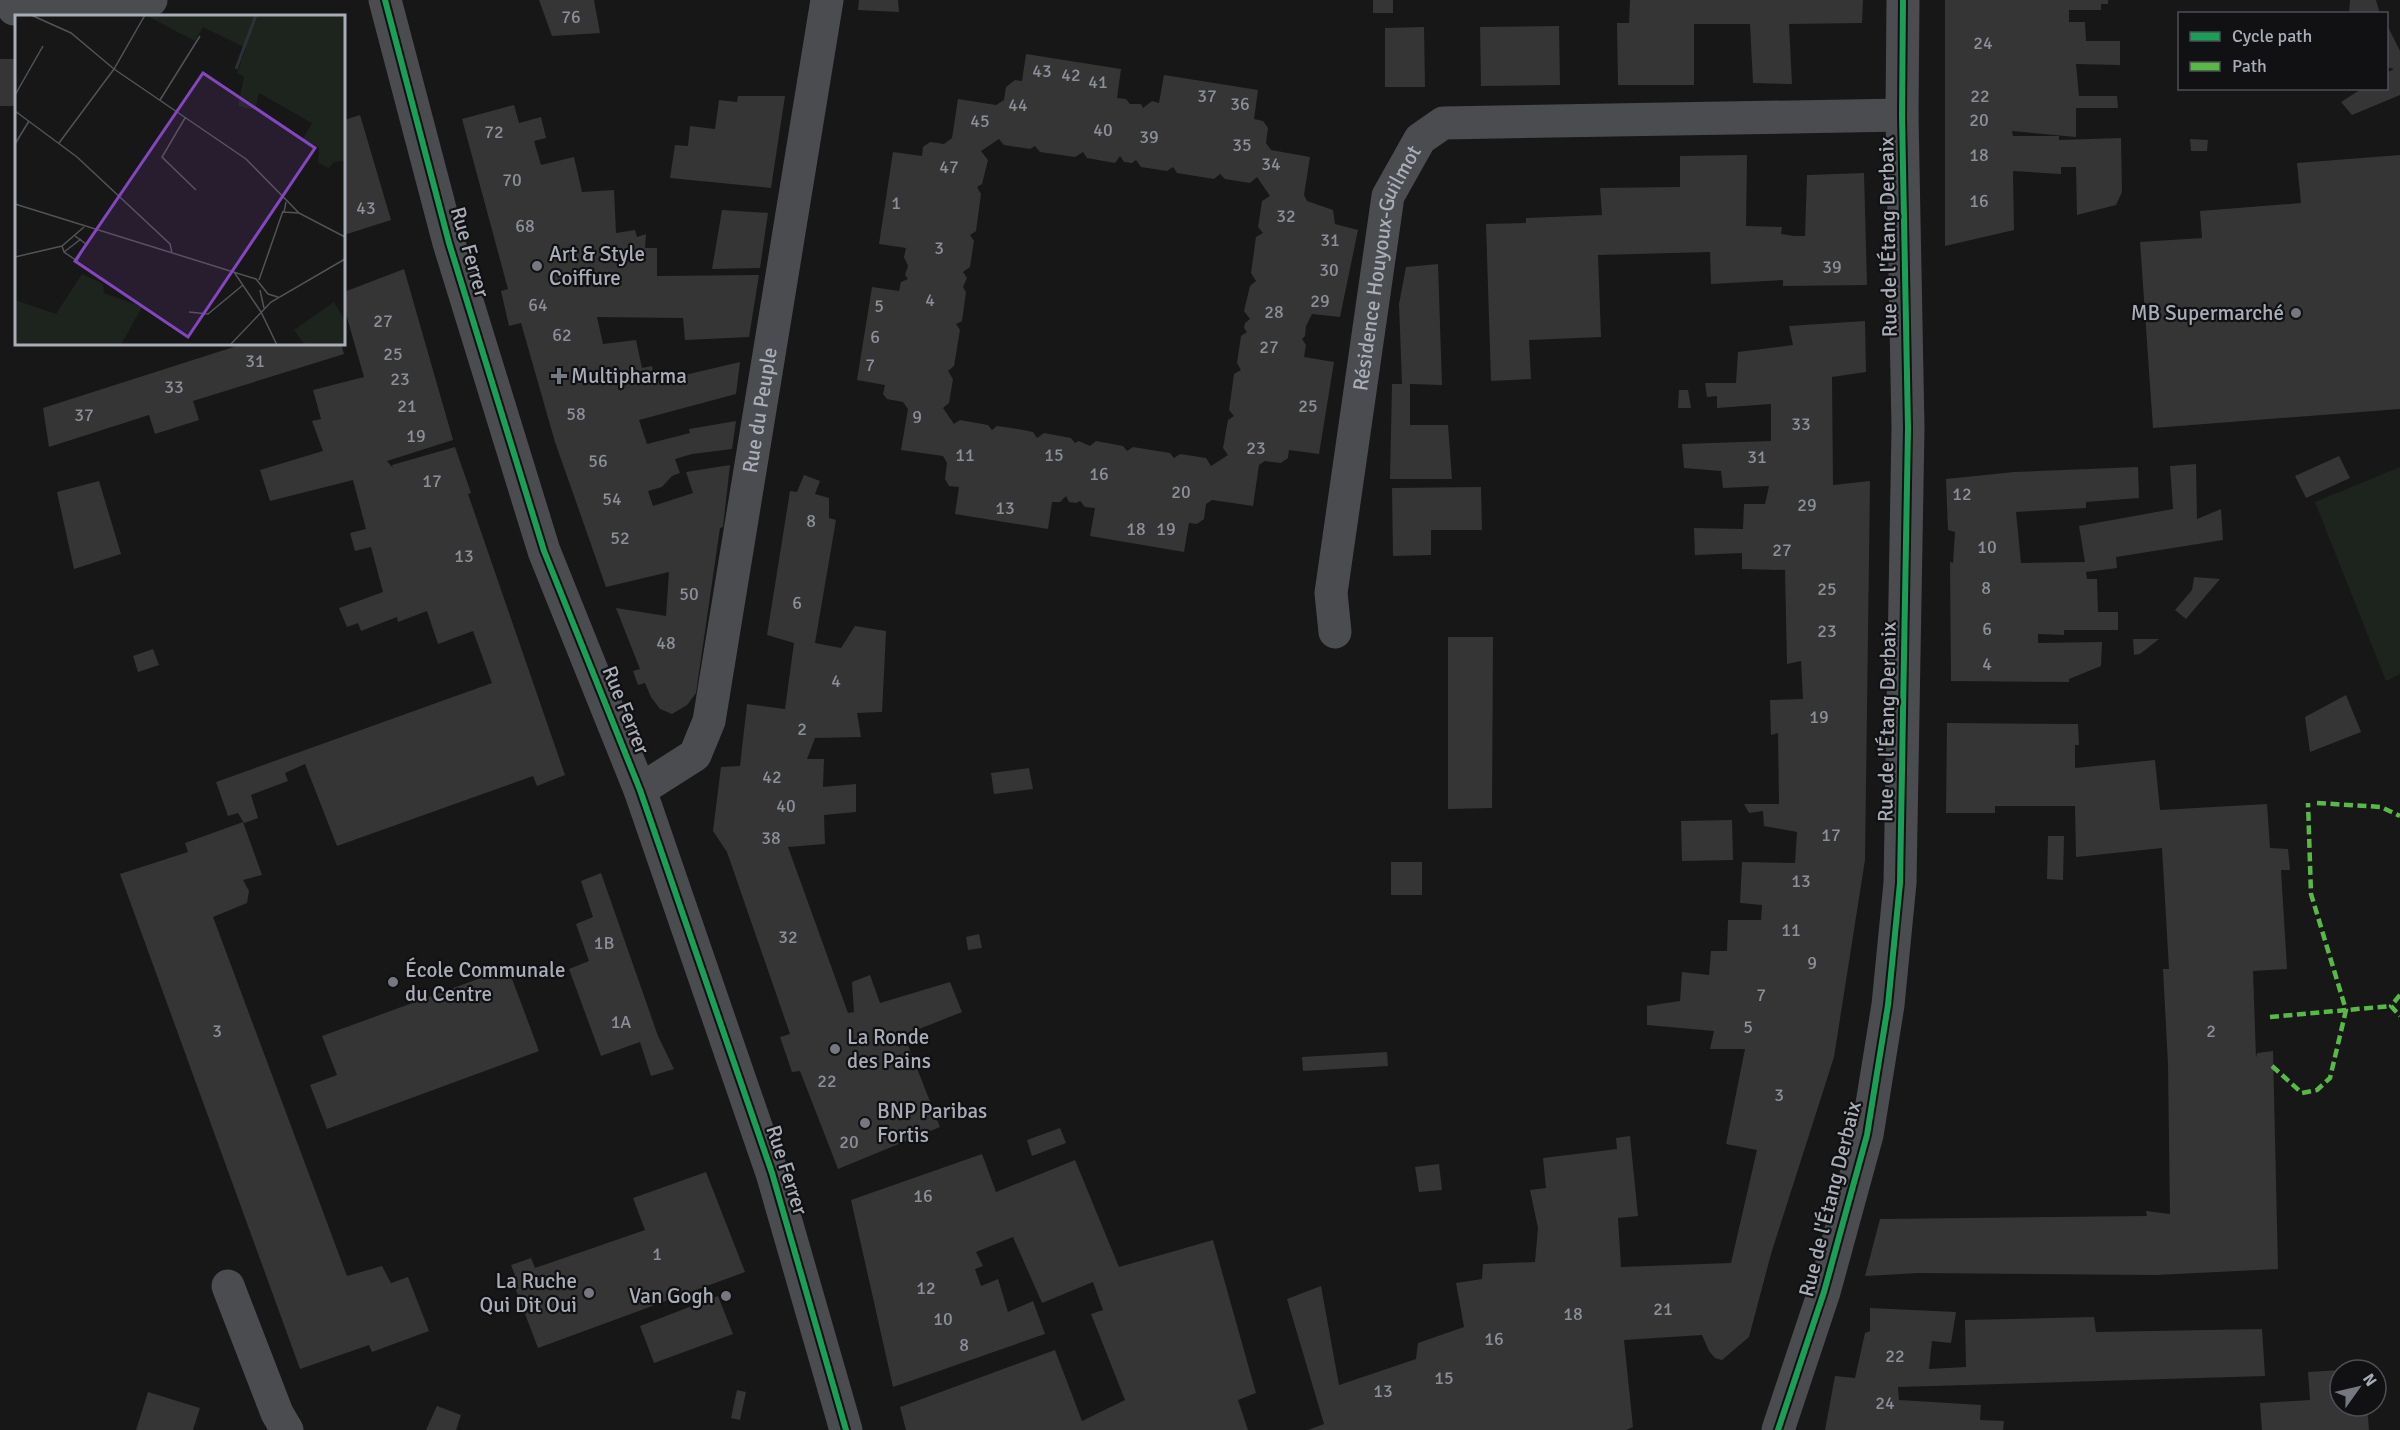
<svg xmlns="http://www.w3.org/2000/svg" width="2400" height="1430" viewBox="0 0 2400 1430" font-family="Signika,sans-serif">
<rect width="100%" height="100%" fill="#171717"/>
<path fill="#1d241e" d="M2400 467V674L2386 681 2315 502Z"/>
<g fill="#353536" fill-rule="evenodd">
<path d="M539 0H594L600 33 552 36Z"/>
<path d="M859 0H898L899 12 858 10Z"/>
<rect x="1373" y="0" width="20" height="13"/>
<path d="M1630 0H1863L1862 23 1789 24 1792 84 1753 83 1750 24H1694V85H1618L1617 23H1629Z"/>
<path d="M1945 0H2108V4H2101V10H2069V22H2085L2086 41H2120V65L2076 64 2079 96H2117L2118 108H2076V137L2012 131 2013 136H2059V140L2121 138 2122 192 2116 205 2077 215 2076 167H2061V174L2013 171 2014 230 1945 246Z"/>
<path d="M2350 0H2376L2380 14H2349Z"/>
<path d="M2386 23 2400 51V95L2352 115 2341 102 2363 88H2386V73L2394 69 2386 67Z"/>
<path d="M1559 26 1560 85 1481 86 1480 27Z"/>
<path d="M1424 27 1425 87H1385V28Z"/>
<path d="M1026 54 1121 69 1117 98 1126 99 1130 104H1141L1143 108 1152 101 1159 103 1164 75 1258 90 1254 119 1263 121 1268 128 1266 143 1271 150 1310 157 1304 195 1307 201 1333 210 1335 224 1358 230 1340 317 1312 314 1306 326 1305 336 1302 339 1306 345 1304 357 1334 362 1319 454 1289 450 1288 458 1281 463 1265 461 1259 465 1253 506 1212 500 1206 504 1204 519 1197 524 1189 523 1184 552 1090 536 1095 508 1085 507 1080 501 1076 503 1069 502 1066 496 1060 502H1052L1048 529 955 514 959 487 949 486 945 479 947 463 943 456 901 450 908 409 903 402 887 399 883 394 885 385 857 380 872 287 899 291 901 282 908 279 905 275 908 266 904 257 906 248 879 244 893 152 922 156 923 147 930 142 944 144 952 138 958 99 996 105 1004 100 1006 87 1015 80 1022 81ZM999 139 1004 145 1030 149 1035 146 1040 152 1075 157 1083 152 1087 158 1115 163 1120 156 1124 162 1132 163 1136 160 1141 167 1167 171 1173 167 1177 173 1214 179 1220 174 1225 179 1250 183 1257 177 1270 196 1262 201 1258 227 1263 233 1256 237 1251 273 1256 281 1250 286 1244 311 1250 319 1245 323 1244 328 1247 332 1241 336 1237 363 1241 370 1234 374 1229 410 1234 416 1228 420 1223 448 1228 455 1211 466 1206 458 1180 454 1174 458 1170 453 1133 447 1127 451 1123 446 1096 441 1090 446 1079 441 1075 443 1071 438 1044 433 1037 438 1033 432 1018 429 997 426 992 430 988 425 960 420 954 424 943 408 949 403 953 379 948 371 954 366 960 330 956 324 962 321 966 292 963 287 967 278 963 272 970 267 974 241 970 235 976 231 981 194 977 187 982 184 988 160 981 151Z"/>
<path d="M0 59H15L16 106H0Z"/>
<path d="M738 96H785L771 188 670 178 675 145 688 146 690 126 715 129 719 100 737 102Z"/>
<path d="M514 105 519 123 541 117 546 138 534 141 541 165 574 157 582 192 614 190 616 233 635 230 637 237 646 234 645 248H657V276L759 275 749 337 685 340 683 318 597 317 603 344 636 340 642 368 652 366 655 382 740 362 736 394 639 420 647 444 690 433 689 429 736 421 732 449 692 454 675 459 680 473 672 476 662 487 648 491 653 506 693 493 686 472 730 465 723 527 720 528 696 693 687 705 672 714 660 709 651 697 645 683 638 685 633 671 640 669 616 608 666 616 669 572 606 587 555 442 521 323 509 326 501 291 512 288 508 289 462 119Z"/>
<path d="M360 115 391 220 344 235V120Z"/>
<path d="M2190 139 2208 140 2207 151H2191Z"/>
<path d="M1747 155 1746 226 1782 227 1781 234 1794 236H1805L1807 175 1864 173 1867 285 1783 286V280L1711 284 1710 252 1598 255 1601 337 1529 340 1531 379 1491 381 1486 224 1526 223V218L1602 215 1600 188 1680 187V156Z"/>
<path d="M2400 155V409L2153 428 2140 242 2202 238 2200 211 2301 203 2297 163Z"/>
<path d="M722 210 768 213 760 268 712 269Z"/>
<path d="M1438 264 1442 385 1410 384V425H1448L1452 479H1390L1392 384H1402L1399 304 1406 267Z"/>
<path d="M404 269 453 440 387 461 393 468 392 465 455 447 471 493 468 494 565 775 537 786 533 776 337 846 305 764 285 773 288 781 251 795 258 818 244 823 238 813 228 816 216 782 492 683 473 631 438 644 427 611 398 622 397 617 361 631 358 623 347 627 339 608 383 592 371 547 355 551 350 533 366 529 353 480 270 501 260 470 323 451 312 421 321 419 313 390 364 377 346 314 344 315V292Z"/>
<path d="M1865 321 1866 372 1832 377 1833 485 1870 481 1865 860 1834 1057 1771 1254 1749 1337 1722 1360 1715 1358 1709 1351 1702 1335 1624 1340 1633 1427 1626 1430H1308L1324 1424 1287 1299 1321 1286 1339 1385 1416 1359 1418 1343 1464 1327 1456 1283 1482 1279 1483 1264 1535 1262 1538 1228 1530 1190 1546 1188 1543 1158 1617 1149 1616 1138 1630 1136 1638 1216 1618 1218 1621 1267 1731 1263 1757 1150 1726 1144 1745 1049H1710L1714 1031 1647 1025V1006L1680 1001 1682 972 1709 975 1711 951H1727L1728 920H1761L1762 905 1740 903 1742 862 1795 863 1797 832 1764 826 1763 811 1749 813 1744 804H1779L1778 733 1771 735 1770 700 1803 699 1801 661 1787 664 1785 570 1742 569V553L1695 555 1694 528 1743 529 1744 504H1765L1769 486 1723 488 1721 471 1684 468 1682 444 1771 441V404L1717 408V396L1707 397 1705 383H1736L1738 352 1793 345 1789 326Z"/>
<path d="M243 344H341L344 354 193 401 199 420 155 434 149 415 49 447 43 408Z"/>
<path d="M1679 390H1688L1691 408H1678Z"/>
<path d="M2339 456 2350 478 2306 498 2295 476Z"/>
<path d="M2196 464 2197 519 2221 509 2223 540 2116 557 2117 568 2086 572 2087 579H2097L2098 612H2118V630H2064V635L2038 634V643L2102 642 2101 666 2069 679V682L1951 681 1950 562 1953 563 1955 532 1948 530 1946 479 2014 472 2138 467 2139 498 2086 502V508L2016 512 2021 563 2085 562 2079 526 2173 509 2170 466Z"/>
<path d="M804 475 820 481 815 494 829 498V518L836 520 815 643 841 648 855 626 886 631 885 653 882 712 857 713 861 737 815 738 807 759H824L823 787 856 784V812L824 815 825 844 788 847 848 1013 854 1012 852 982 870 975 880 1003 950 982 962 1012 904 1035 940 1127 838 1169 800 1071 792 1072 780 1037 790 1034 727 852 713 831 721 767 740 766 747 704 785 709 794 643 767 635 790 491 797 492Z"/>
<path d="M99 481 121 554 74 569 57 492Z"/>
<path d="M1481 487 1482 530H1431V555L1393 556 1392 488Z"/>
<path d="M2194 577 2220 579 2186 619 2175 610 2192 590Z"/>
<path d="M1448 637H1493L1492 808 1448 809Z"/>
<path d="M2133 639H2159L2140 654 2134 655Z"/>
<path d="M153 649 159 665 138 672 133 656Z"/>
<path d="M2346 695 2361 732 2310 752 2305 717Z"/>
<path d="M1947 723 2078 724 2079 745H2075V768L2155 760 2160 810 2267 804 2270 848 2288 849 2290 870H2281L2287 969 2253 971 2256 1058 2257 1053 2273 1051 2278 1269 2156 1275 1919 1273 1865 1276 1880 1219 2147 1216 2146 1211 2170 1214 2168 1064 2163 969H2169L2162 848 2076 857 2075 806H1995V813H1946Z"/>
<path d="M1029 768 1033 789 994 794 991 773Z"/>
<path d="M1732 820 1733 860 1682 861 1681 821Z"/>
<path d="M243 822 262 875 243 880 249 891 247 903 213 917 347 1276 382 1266 391 1283 408 1277 429 1331 372 1352 369 1345 300 1369 120 874 188 852 185 843Z"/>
<path d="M2048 836H2064L2063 880 2047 879Z"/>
<rect x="1391" y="862" width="31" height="33"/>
<path d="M601 873 658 1036 674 1069 651 1076 640 1042 601 1056 569 969 589 961 576 924 593 917 581 881Z"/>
<path d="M979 934 982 948 968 950 966 937Z"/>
<path d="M508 968 539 1051 327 1129 310 1085 337 1075 322 1036Z"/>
<path d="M1387 1052 1388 1066 1303 1071 1302 1057Z"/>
<path d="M1060 1128 1066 1143 1032 1156 1027 1140Z"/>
<path d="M982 1154 996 1192 1075 1160 1119 1267 1213 1240 1256 1393 1238 1400 1248 1430H906L900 1407 1055 1350 1082 1421 1125 1400 1091 1314 1103 1310 1093 1282 1042 1303 1013 1237 976 1252 983 1266 975 1269 981 1286 998 1279 1008 1312 1033 1301 1045 1334 893 1387 851 1200Z"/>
<path d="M1439 1164 1442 1190 1419 1192 1415 1167Z"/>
<path d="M706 1172 745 1272 538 1348 511 1277 515 1275 511 1265 531 1258 535 1268 645 1230 633 1198Z"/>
<path d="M718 1296 733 1334 654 1363 640 1326Z"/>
<path d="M1870 1308 1956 1312 1951 1343 1932 1341 1929 1369 1966 1367 1965 1320 2094 1317 2096 1332 2262 1329 2265 1376 1898 1387 1899 1400 1981 1405 1980 1420 2004 1421 2003 1430H1825L1835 1376 1855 1378 1865 1333 1870 1331Z"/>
<path d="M2340 1370V1406H2367L2369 1430H2262L2260 1403 2310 1400 2308 1372Z"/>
<path d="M737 1390 746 1392 740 1420 731 1418Z"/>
<path d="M148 1392 200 1408 193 1430H136Z"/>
<path d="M437 1406 461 1415 456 1430H426Z"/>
</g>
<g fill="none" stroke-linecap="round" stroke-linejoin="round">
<g stroke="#4b4c50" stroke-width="33">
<path d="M14 0V9L151 0"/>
<path d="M385 0 449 243 544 551 640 790 772 1173 846 1430"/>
<path id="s1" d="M1335 632 1331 593 1388 196 1420 139 1443 123 1902 115"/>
<path id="s2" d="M640 790 695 755 709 721 827 0"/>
<path d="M228 1286 277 1413 287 1430"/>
<path d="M1778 1430 1824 1292 1867 1135 1888 1005 1900 883 1908 428 1902 115 1903 0"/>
</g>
<g stroke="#58b947" stroke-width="4.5" stroke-dasharray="9 4.5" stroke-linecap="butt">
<path d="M2317 803 2381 807 2400 816"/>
<path d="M2400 995 2391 1006 2400 1016"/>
<path d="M2270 1017 2391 1006"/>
<path d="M2272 1066 2302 1093 2317 1090 2330 1078 2346 1010 2311 894 2308 803"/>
</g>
<g stroke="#111113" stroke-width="10">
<g id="cycleway">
<path d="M385 0 449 243 544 551 640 790 772 1173 846 1430"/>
<path d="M1778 1430 1824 1292 1867 1135 1888 1005 1900 883 1908 428 1902 115 1903 0"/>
</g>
</g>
<use href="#cycleway" stroke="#1a9f57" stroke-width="6"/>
</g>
<g fill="#757880" stroke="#111113" stroke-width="2">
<circle cx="537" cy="266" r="6"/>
<circle cx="2296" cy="313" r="6"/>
<path d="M556 367h6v6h6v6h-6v6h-6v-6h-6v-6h6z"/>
<circle cx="393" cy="982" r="6"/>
<circle cx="835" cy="1049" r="6"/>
<circle cx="865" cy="1123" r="6"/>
<circle cx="589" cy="1293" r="6"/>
<circle cx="726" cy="1296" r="6"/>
</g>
<g text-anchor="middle" stroke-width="4.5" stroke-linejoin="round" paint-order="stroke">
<g font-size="18" fill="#8b8f98">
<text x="571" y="23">76</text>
<text x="1983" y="49">24</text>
<text x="1042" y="77">43</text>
<text x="1071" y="81">42</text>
<text x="1098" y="88">41</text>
<text x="1207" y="102">37</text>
<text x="1980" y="102">22</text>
<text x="1240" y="110">36</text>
<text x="1018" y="111">44</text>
<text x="1979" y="126">20</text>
<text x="980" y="127">45</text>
<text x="1103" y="136">40</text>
<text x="494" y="138">72</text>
<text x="1149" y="143">39</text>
<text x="1242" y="151">35</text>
<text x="1979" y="161">18</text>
<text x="1271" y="170">34</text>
<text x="949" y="173">47</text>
<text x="512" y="186">70</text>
<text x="1979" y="207">16</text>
<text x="896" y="209">1</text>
<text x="366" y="214">43</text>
<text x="1286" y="222">32</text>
<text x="525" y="232">68</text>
<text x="1330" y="246">31</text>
<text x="939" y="254">3</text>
<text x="1832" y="273">39</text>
<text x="1329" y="276">30</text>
<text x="930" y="306">4</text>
<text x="1320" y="307">29</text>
<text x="538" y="311">64</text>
<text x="879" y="312">5</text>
<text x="1274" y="318">28</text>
<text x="383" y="327">27</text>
<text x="562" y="341">62</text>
<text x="875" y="343">6</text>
<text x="1269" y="353">27</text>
<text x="393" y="360">25</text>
<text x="255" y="367">31</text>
<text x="870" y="371">7</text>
<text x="400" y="385">23</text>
<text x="174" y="393">33</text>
<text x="407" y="412">21</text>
<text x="1308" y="412">25</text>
<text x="576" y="420">58</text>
<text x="84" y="421">37</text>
<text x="917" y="423">9</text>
<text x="1801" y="430">33</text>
<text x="416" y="442">19</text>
<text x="1256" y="454">23</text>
<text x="965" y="461">11</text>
<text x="1054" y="461">15</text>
<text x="1757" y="463">31</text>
<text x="598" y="467">56</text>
<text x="1099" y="480">16</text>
<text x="432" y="487">17</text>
<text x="1181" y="498">20</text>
<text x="1962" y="500">12</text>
<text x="612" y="505">54</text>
<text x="1807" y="511">29</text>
<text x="1005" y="514">13</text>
<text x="811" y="527">8</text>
<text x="1136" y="535">18</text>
<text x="1166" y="535">19</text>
<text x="620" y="544">52</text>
<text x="1987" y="553">10</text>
<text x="1782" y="556">27</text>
<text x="464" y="562">13</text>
<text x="1986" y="594">8</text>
<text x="1827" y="595">25</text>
<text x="689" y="600">50</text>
<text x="797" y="609">6</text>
<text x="1987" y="635">6</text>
<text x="1827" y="637">23</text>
<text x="666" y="649">48</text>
<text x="1987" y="670">4</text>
<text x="836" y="687">4</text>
<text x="1819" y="723">19</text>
<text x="802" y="735">2</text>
<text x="772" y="783">42</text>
<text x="786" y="812">40</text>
<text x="1831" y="841">17</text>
<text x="771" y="844">38</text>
<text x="1801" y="887">13</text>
<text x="1791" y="936">11</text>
<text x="788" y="943">32</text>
<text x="604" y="949">1B</text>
<text x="1812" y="969">9</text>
<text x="1761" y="1001">7</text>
<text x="621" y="1028">1A</text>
<text x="1748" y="1033">5</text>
<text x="217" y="1037">3</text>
<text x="2211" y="1037">2</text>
<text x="827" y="1087">22</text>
<text x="1779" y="1101">3</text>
<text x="849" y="1148">20</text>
<text x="923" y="1202">16</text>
<text x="657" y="1260">1</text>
<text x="926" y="1294">12</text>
<text x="1663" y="1315">21</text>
<text x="1573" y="1320">18</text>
<text x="943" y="1325">10</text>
<text x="1494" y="1345">16</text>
<text x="964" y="1351">8</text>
<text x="1895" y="1362">22</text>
<text x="1444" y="1384">15</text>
<text x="1383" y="1397">13</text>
<text x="1885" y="1409">24</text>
</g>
<g font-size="21" fill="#a8adb8" stroke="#111113">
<text transform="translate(1888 237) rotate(-91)" y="7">Rue de l'Étang Derbaix</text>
<text transform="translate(470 252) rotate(74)" y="7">Rue Ferrer</text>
<text dy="7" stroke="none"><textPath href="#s1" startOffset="370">Résidence Houyoux-Guilmot</textPath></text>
<text dy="7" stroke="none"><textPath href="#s2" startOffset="417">Rue du Peuple</textPath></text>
<text transform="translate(626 710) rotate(68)" y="7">Rue Ferrer</text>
<text transform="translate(1887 722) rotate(-89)" y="7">Rue de l'Étang Derbaix</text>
<text transform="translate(787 1170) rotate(72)" y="7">Rue Ferrer</text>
<text transform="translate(1830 1199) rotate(-76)" y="7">Rue de l'Étang Derbaix</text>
</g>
<g font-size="21" fill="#a8adb8" stroke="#111113" text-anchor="start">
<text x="549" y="261">Art &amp; Style<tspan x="549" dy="24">Coiffure</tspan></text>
<text x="2284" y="320" text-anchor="end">MB Supermarché</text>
<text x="571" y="383">Multipharma</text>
<text x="405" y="977">École Communale<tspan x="405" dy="24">du Centre</tspan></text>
<text x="847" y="1044">La Ronde<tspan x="847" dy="24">des Pains</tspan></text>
<text x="877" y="1118">BNP Paribas<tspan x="877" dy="24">Fortis</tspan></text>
<text x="577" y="1288" text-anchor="end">La Ruche<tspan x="577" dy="24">Qui Dit Oui</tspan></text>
<text x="714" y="1303" text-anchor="end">Van Gogh</text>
</g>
</g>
<g transform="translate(15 15)">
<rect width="330" height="330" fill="#171717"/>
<path d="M130 0H330V146L319 147 314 153 303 148 304 132 288 124 297 108 244 78 240 95 223 91 229 62 222 58 231 33 188 12 180 26ZM67 259 88 269 89 278 127 292 106 330H0V285L41 299ZM319 287 330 306V330H290L279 315Z" fill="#1d241e"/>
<path fill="none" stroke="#2a3239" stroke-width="3" d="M221 54 241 0"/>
<path fill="none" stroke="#515357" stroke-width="1.5" d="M16 0 56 18 99 54 231 144 284 198M0 80 28 31M145 85 185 21M0 96 62 142 155 229 157 238M170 103 147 142 181 175M44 128 99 54 130 0M0 129 14 106M271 187 269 197 284 198 330 222M0 189 241 264 253 279 263 282M47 231 49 237 62 246 71 229 60 221M49 237 66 224M0 242 47 231 69 212M219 257 246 297 262 330M244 265 268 196M245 275 249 293M174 297 193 299 228 270M215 330 256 287 330 244"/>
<path fill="#8446be" fill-opacity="0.15" stroke="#8446be" stroke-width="3" d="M188 58 300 133 173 322 60 246Z"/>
<rect width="330" height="330" fill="none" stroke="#a8adb8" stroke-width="3"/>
</g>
<rect x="2178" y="12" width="210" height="78" fill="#111113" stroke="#4d4f55" stroke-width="1.5"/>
<rect x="2190" y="32" width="30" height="9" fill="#1a9f57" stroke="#4d4f55" stroke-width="1.5"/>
<text x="2232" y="42" font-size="18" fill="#a8adb8">Cycle path</text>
<rect x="2190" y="62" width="30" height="9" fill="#58b947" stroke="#4d4f55" stroke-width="1.5"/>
<text x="2232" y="72" font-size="18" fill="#a8adb8">Path</text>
<g transform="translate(2358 1388) rotate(56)"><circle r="28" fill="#111113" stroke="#4d4f55" stroke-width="1.5"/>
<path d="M0-4.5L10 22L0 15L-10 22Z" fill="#757880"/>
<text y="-9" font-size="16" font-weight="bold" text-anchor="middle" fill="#a8adb8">N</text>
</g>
</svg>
